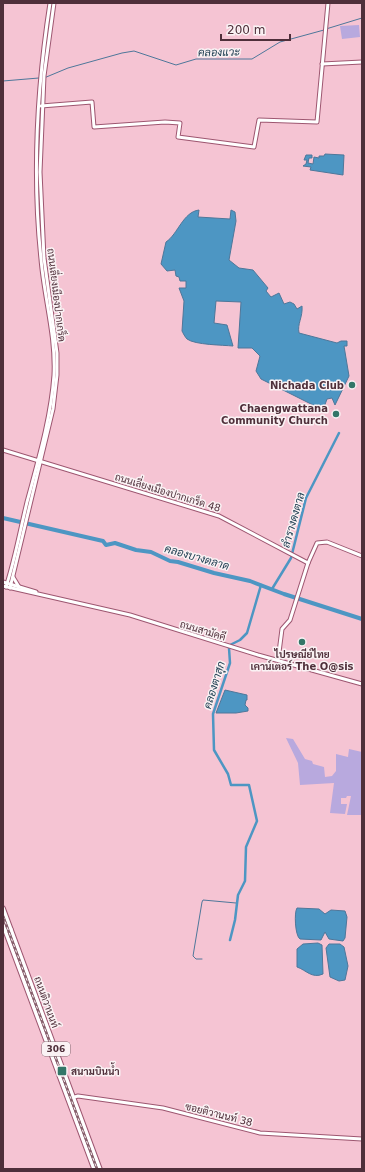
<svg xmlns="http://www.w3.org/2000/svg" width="365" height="1172" viewBox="0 0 365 1172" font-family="'DejaVu Sans',Sarabun,sans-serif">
<rect width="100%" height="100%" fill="#f5c4d3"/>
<g fill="#b8a9de">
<path d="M359 25 360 37 342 39 340 26Z"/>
<path d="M286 738 293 739 305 759 312 761 313 764 324 767 325 777 332 776 336 771V754L348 757 349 749 362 752 361 815H347L351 796H347L346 798H341V804H347L345 814 330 813 334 783 300 785 298 763Z"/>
</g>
<g fill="#4d96c3" stroke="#4e779a">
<path d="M325 154 344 155 343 175 310 170 311 167 303 166 306 164 307 160H304L306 155H312V158H309L308 163 313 164 314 157 319 158V156H324Z"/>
<path d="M199 210 198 217 230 219 231 210 235 212 236 221 229 260 239 268 253 270 268 288 266 291 271 297 279 293 284 304 290 302 294 304 297 309 302 306C303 317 297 324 299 333L337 343 341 341H347V346H344L349 376 335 405 332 398 327 399 323 410 261 379 256 371 260 356 252 348H238L241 302 216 301 214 323 227 325 233 346C223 345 195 345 187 339 185 337 183 333 182 331L184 301 179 288H186V281H180L179 277 176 276 175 270 167 271 161 264 166 242C178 234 183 212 199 210Z"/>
<path d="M225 690 247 695V700H246L245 705 248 708V711L236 713H216Z"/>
<path d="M297 908 319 909 325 914 331 910 345 911 347 917 345 938 343 941 329 939 325 932 321 940 300 939C295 936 294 912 297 908Z"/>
<path d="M303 944 318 943 322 945 323 974C312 979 306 970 297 967V949Z"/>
<path d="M329 944H340L344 947 348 966 345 980 339 981 330 977 326 948Z"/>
</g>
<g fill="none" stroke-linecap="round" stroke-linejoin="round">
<g stroke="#4e779a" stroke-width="1">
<path d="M326 29 362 18"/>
<path d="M44 78 68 68 122 53 134 51 176 65 196 59H252L280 42 324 30"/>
<path d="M3 81 39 78"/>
<path d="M3 317V319"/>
<path d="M202 959H196L193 956 202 902 203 900 236 903"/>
</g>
<g stroke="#4d96c3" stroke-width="2.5">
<path d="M272 589 291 558 306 498 339 433"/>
<path d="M230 645 240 640 247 633 261 585"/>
<path d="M229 648 230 663 213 714 214 750 228 774 231 785H249L257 821 246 847 245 881 238 895 235 920 230 940"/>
</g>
<path stroke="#4d96c3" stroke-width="4" d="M3 518 103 541 106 545 115 543 136 550 151 552 170 561 178 562 214 573 250 581 284 594 362 619"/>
<g stroke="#9d5670" stroke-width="5">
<g id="secondary">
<path d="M322 64 362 62"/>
<path d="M41 106 92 102 94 127 165 122 180 123 178 137 254 147 259 120 317 122 328 3"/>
<path d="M3 450 219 516 308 563"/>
<path d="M13 577 19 587"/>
<path d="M3 582 36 592"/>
<path d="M3 586 130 615 258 655 362 684"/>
<path d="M6 587C15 559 20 531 27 502 38 461 51 418 54 375 56 336 44 297 41 259 32 174 37 87 50 3"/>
<path d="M10 588 53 409 57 375V353L44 258 40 172 44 76 54 3"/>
<path d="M278 660 282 629 290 620 308 563 317 543 327 542 362 556"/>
<path d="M3 931 11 929"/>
<path d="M68 1099 78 1096 163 1108 260 1133 362 1139"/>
</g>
</g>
<g stroke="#9d5670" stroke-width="5.5">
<g id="primary">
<path d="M3 908 100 1169"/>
<path d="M3 925 94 1169"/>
</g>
</g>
<use href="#secondary" stroke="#fff" stroke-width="3"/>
<use href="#primary" stroke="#fff" stroke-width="3.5"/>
<g stroke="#87616d" stroke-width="2.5">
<path id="rail" d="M3 916 97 1169"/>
</g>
<use href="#rail" stroke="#faf2f4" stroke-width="1" stroke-dasharray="3" stroke-linecap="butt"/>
</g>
<g fill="#337668" stroke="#faf2f4" stroke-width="1.5">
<circle cx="352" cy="385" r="4"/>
<circle cx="336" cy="414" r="4"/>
<circle cx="302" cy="642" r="4"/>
<rect x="57" y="1066" width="10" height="10" rx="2"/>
</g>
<g text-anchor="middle" stroke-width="3" stroke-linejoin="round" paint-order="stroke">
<rect fill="#faf2f4" stroke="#826a72" stroke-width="1" x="42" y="1042" width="28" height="14" rx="3"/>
<g font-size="9" font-weight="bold" fill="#4f2f3a">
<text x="56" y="1052">306</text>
</g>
<g font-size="10" fill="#4f2f3a" stroke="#faf2f4">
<text transform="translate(57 295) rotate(83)" y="4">ถนนเลี่ยงเมืองปากเกร็ด</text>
<text transform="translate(168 492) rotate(17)" y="4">ถนนเลี่ยงเมืองปากเกร็ด 48</text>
<text transform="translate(203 630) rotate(17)" y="4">ถนนสามัคคี</text>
<text transform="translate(47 1002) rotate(70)" y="4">ถนนติวานนท์</text>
<text transform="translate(219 1114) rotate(14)" y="4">ซอยติวานนท์ 38</text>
</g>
<g font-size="10" font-weight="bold" fill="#4f2f3a" stroke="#faf2f4" text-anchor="end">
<text x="344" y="389">Nichada Club</text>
<text x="328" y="412">Chaengwattana<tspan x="328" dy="12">Community Church</tspan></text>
<text x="302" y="658" text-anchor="middle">ไปรษณีย์ไทย<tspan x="302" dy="12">เคาน์เตอร์ The O@sis</tspan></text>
<text x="71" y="1075" text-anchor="start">สนามบินน้ำ</text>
</g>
<g font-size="11" font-style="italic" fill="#1a3a4e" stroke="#faf2f4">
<text transform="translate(219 52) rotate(-1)" y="4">คลองแวะ</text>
<text transform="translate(293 520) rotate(-74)" y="4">ลำรางดงตาล</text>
<text transform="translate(197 557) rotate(16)" y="4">คลองบางตลาด</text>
<text transform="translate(214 685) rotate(-73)" y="4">คลองตาสุก</text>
</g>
</g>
<rect width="365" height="1172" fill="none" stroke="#4f2f3a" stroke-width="8"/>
<path d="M221 34v6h69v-6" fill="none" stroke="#4f2f3a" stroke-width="2"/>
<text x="227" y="34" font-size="12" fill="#4f2f3a" stroke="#faf2f4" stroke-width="3" paint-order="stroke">200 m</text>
</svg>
